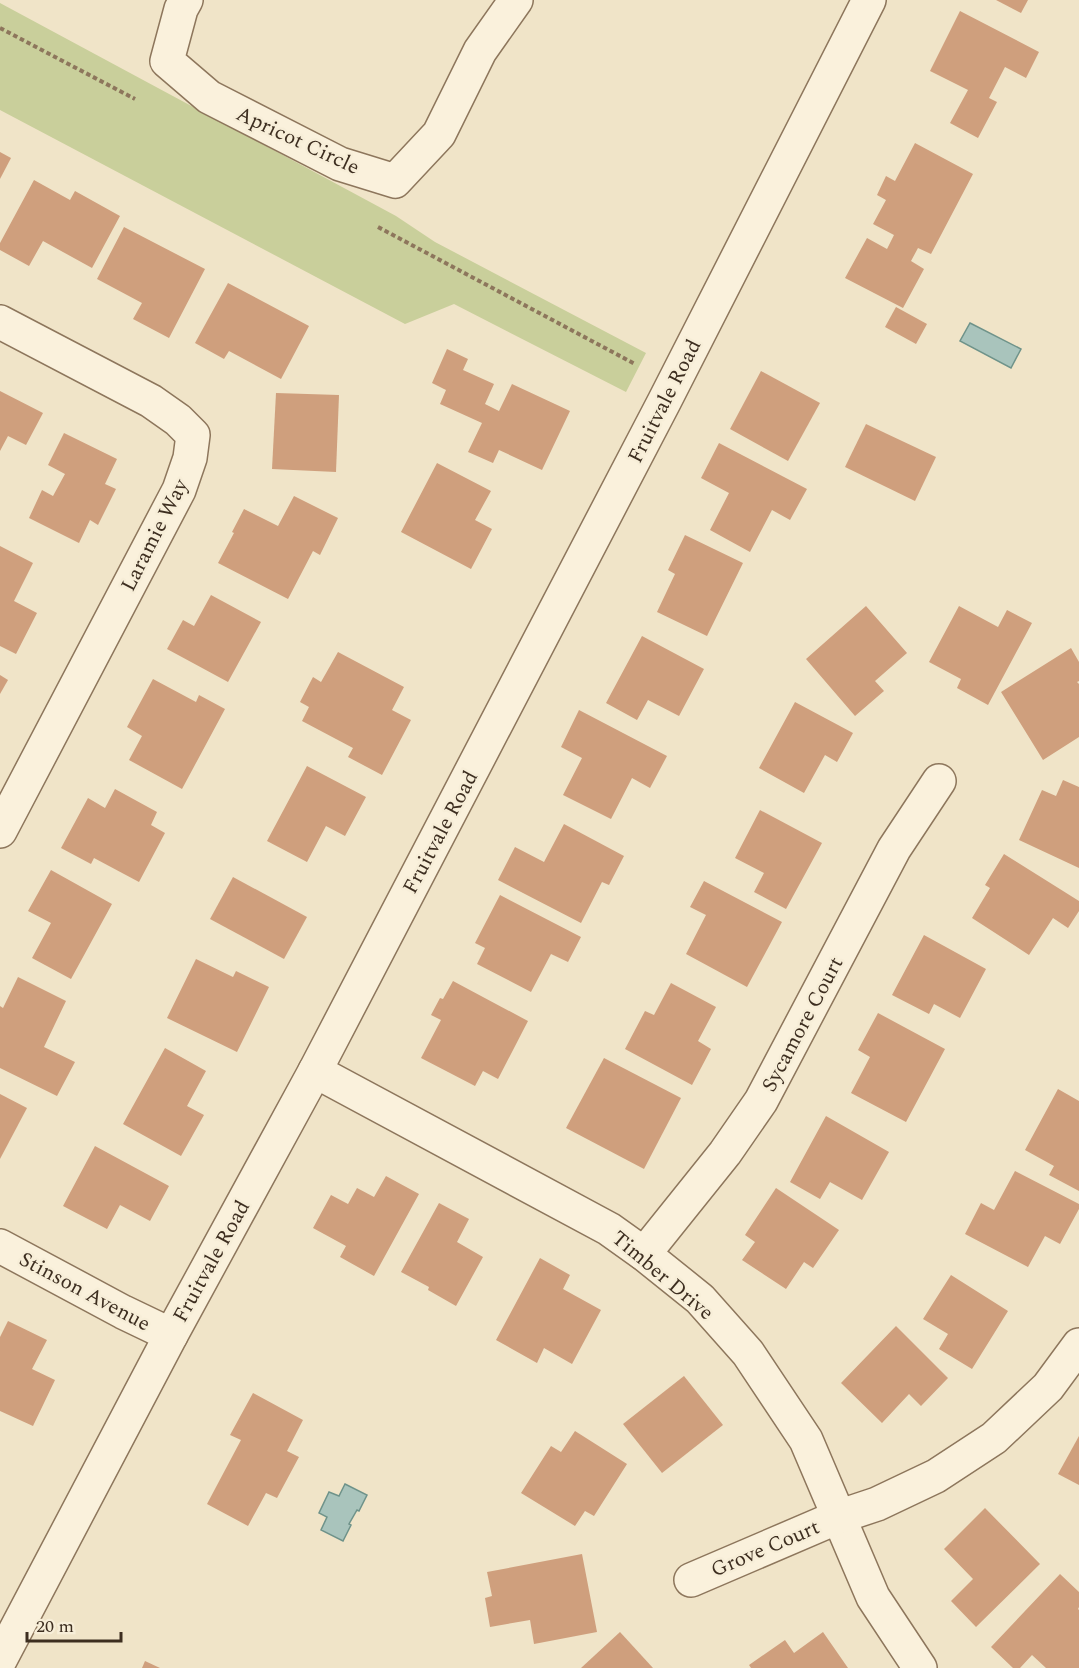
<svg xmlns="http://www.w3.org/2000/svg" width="1079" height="1668" viewBox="0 0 1079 1668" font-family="Spectral,serif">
<rect width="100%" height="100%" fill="#f0e4c8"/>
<path fill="#c9cf9b" d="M0 3 396 216 435 242 646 353 626 392 454 304 405 324 0 110Z"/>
<g fill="#a9c4bc" stroke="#6f938a" stroke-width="1.5">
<path d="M970 323 1021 349 1011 368 960 341Z"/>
<path d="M345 1484 367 1495 359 1511 357 1510 349 1524 351 1525 343 1541 321 1530 327 1517 319 1513 329 1492 339 1496Z"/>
</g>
<g fill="#cf9f7d">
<path d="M996 0H1028L1021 13Z"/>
<path d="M960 11 1039 52 1026 78 1005 67 989 98 997 102 978 138 950 123 968 90 930 71Z"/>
<path d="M915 143 973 174 931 254 918 248 911 261 924 269 903 308 845 278 867 238 887 249 894 235 873 224 886 200 877 195 886 176 895 181Z"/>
<path d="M0 152 11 158 0 179Z"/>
<path d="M34 180 70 200 75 191 120 216 92 268 43 241 29 266 0 250V243Z"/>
<path d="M124 227 205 269 169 338 133 319 142 303 97 279Z"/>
<path d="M228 283 309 326 281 379 229 351 224 359 195 343Z"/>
<path d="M896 307 927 324 916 344 885 327Z"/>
<path d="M447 349 468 359 463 370 494 384 485 404 499 411 512 384 570 411 542 470 499 450 493 463 468 452 482 423 440 404 446 390 432 383Z"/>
<path d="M761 371 820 403 788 461 730 429Z"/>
<path d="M0 391 43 413 26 445 8 436 0 451Z"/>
<path d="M276 393 339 395 336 472 272 469Z"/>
<path d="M866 424 936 457 915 501 845 467Z"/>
<path d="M64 433 117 459 105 484 116 489 98 525 90 520 79 543 29 518 42 490 53 496 65 474 48 465Z"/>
<path d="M719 443 807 489 790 520 772 510 750 552 710 530 729 493 701 478Z"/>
<path d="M437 463 491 491 475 520 492 529 471 569 401 532Z"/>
<path d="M294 496 338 518 320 555 313 551 288 599 218 563 234 533 232 532 244 509 278 526Z"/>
<path d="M685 535 743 563 707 636 657 612 675 574 668 570Z"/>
<path d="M0 546 33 563 14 601 37 613 16 654 0 646Z"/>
<path d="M211 595 261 622 228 682 167 649 183 620 194 626Z"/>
<path d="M866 606 907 653 875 681 884 691 855 716 806 659Z"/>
<path d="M959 606 998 627 1007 610 1032 623 988 705 957 688 961 679 929 662Z"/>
<path d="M642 636 704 669 679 716 648 700 637 720 606 703Z"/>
<path d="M1071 648 1079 662V681L1077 682 1079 684V737L1043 760 1001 692Z"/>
<path d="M338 652 404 687 392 710 411 720 382 775 348 757 353 748 302 721 309 707 300 702 313 677 321 682Z"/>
<path d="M0 675 8 680 0 694Z"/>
<path d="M153 679 196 702 199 695 225 709 182 789 129 760 142 736 127 727Z"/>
<path d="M795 702 853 733 837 762 825 755 804 793 759 768Z"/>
<path d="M579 710 667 756 650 788 632 778 611 819 563 795 582 758 561 747Z"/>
<path d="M307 766 366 797 345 836 326 826 307 862 267 841Z"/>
<path d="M1063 780 1079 787V868L1019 840 1042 790 1056 796Z"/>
<path d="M115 789 157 812 151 825 165 833 139 882 94 858 91 864 61 848 88 798 105 808Z"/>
<path d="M760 810 822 843 786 909 754 892 764 873 735 858Z"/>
<path d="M564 824 624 856 609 885 602 882 581 923 498 880 515 847 544 862Z"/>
<path d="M1004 854 1079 901V911L1068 928 1053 918 1029 955 972 918 990 888 985 885Z"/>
<path d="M51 870 112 904 71 979 32 958 51 923 28 911Z"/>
<path d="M233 877 307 917 284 959 210 919Z"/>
<path d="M704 881 782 922 747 987 686 954 706 915 690 907Z"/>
<path d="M500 895 581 937 568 962 551 954 531 992 477 964 485 948 475 943Z"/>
<path d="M924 935 986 969 960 1018 934 1004 929 1014 892 995Z"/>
<path d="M196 959 233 977 236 971 269 987 237 1052 167 1018Z"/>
<path d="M18 977 66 1001 44 1047 75 1062 57 1096 0 1068V1006L3 1008Z"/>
<path d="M453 981 528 1021 498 1079 483 1071 475 1086 421 1058 441 1020 431 1015 440 998 443 999Z"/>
<path d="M671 983 716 1007 698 1041 711 1049 692 1085 625 1049 645 1011 654 1015Z"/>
<path d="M878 1013 945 1049 906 1122 851 1093 870 1057 858 1050Z"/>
<path d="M165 1048 206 1071 187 1106 204 1115 181 1156 123 1124Z"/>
<path d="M604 1058 681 1098 644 1169 566 1128Z"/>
<path d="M1058 1089 1079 1101V1191L1049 1175 1054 1166 1025 1150Z"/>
<path d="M0 1094 27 1108 0 1159Z"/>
<path d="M826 1116 889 1152 862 1200 830 1182 820 1199 790 1182Z"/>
<path d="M95 1146 169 1186 150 1221 120 1205 107 1229 63 1206Z"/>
<path d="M1015 1171 1079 1204V1209L1060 1244 1045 1236 1028 1267 965 1234 981 1203 994 1210Z"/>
<path d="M386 1176 419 1194 374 1276 340 1257 346 1246 313 1228 331 1195 348 1204 357 1188 374 1197Z"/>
<path d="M776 1188 839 1230 813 1268 804 1262 786 1289 742 1260 755 1242 745 1235Z"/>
<path d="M439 1203 469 1219 457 1242 483 1257 456 1306 428 1290 429 1287 401 1272Z"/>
<path d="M540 1258 570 1275 563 1289 601 1310 572 1364 544 1348 537 1363 496 1340Z"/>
<path d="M951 1275 1008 1311 972 1369 939 1349 948 1334 923 1319Z"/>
<path d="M8 1321 47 1340 32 1369 55 1380 33 1426 0 1411V1337Z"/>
<path d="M896 1326 948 1378 921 1406 909 1394 882 1423 841 1383Z"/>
<path d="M684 1376 723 1425 662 1473 623 1424Z"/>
<path d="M253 1393 303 1420 287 1451 299 1457 277 1498 266 1493 248 1526 207 1504 241 1440 230 1435Z"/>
<path d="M575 1431 627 1464 594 1516 585 1511 575 1526 521 1493 551 1446 561 1452Z"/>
<path d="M1079 1436V1485L1058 1474Z"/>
<path d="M985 1508 1040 1564 976 1627 951 1601 973 1579 944 1549Z"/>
<path d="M582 1554 597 1632 534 1644 530 1620 490 1627 485 1598 492 1596 487 1572Z"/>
<path d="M1060 1574 1079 1592V1607L1078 1609 1079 1610V1668H1046L1032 1655 1020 1668H1013L991 1647Z"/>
<path d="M620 1632 653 1668H581Z"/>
<path d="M823 1632 848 1668H751L749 1665 785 1640 794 1653Z"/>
<path d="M145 1661 160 1668H142Z"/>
</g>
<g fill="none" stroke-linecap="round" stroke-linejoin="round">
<g stroke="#8d765c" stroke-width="36">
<g id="minor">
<path d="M186 0 181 9 167 61 209 97 340 164 395 181 439 134 480 51 516 0"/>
<path d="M0 322 151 401 178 420 193 435 190 458 179 490 0 831"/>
<path d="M315 1071 609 1229 644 1254 700 1299 748 1353 806 1440 873 1597 920 1668"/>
<path d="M0 1246 123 1312 171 1335"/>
<path d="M644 1254 725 1153 761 1101 894 849 939 781"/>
<path d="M691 1580 838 1517 877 1504 936 1476 994 1438 1048 1387 1079 1345"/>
<path d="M0 1660 171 1335 315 1071 664 402 869 0"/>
</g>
</g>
<g stroke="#8d765c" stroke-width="4" stroke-dasharray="4.5 3" stroke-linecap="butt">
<path d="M0 28 135 99"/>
<path d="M378 227 635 364"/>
</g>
<use href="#minor" stroke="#faf1dc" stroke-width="33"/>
</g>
<g text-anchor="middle" stroke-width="5" stroke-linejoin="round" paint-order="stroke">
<g font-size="21" fill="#3d2e20" stroke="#f7eed8">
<text transform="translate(298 140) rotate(25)" y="7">Apricot Circle</text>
<text transform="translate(664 401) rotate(-63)" y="7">Fruitvale Road</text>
<text transform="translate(154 535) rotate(-63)" y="7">Laramie Way</text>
<text transform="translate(440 832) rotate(-62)" y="7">Fruitvale Road</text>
<text transform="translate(802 1024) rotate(-62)" y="7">Sycamore Court</text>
<text transform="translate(211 1261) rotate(-61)" y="7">Fruitvale Road</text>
<text transform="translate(663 1275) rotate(40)" y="7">Timber Drive</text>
<text transform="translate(85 1291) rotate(28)" y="7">Stinson Avenue</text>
<text transform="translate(765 1548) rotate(-23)" y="7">Grove Court</text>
</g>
</g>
<path d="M27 1632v9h94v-9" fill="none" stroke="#3d2e20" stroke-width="3"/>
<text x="36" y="1632" font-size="18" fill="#3d2e20" stroke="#f7eed8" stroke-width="4.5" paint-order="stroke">20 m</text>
</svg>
